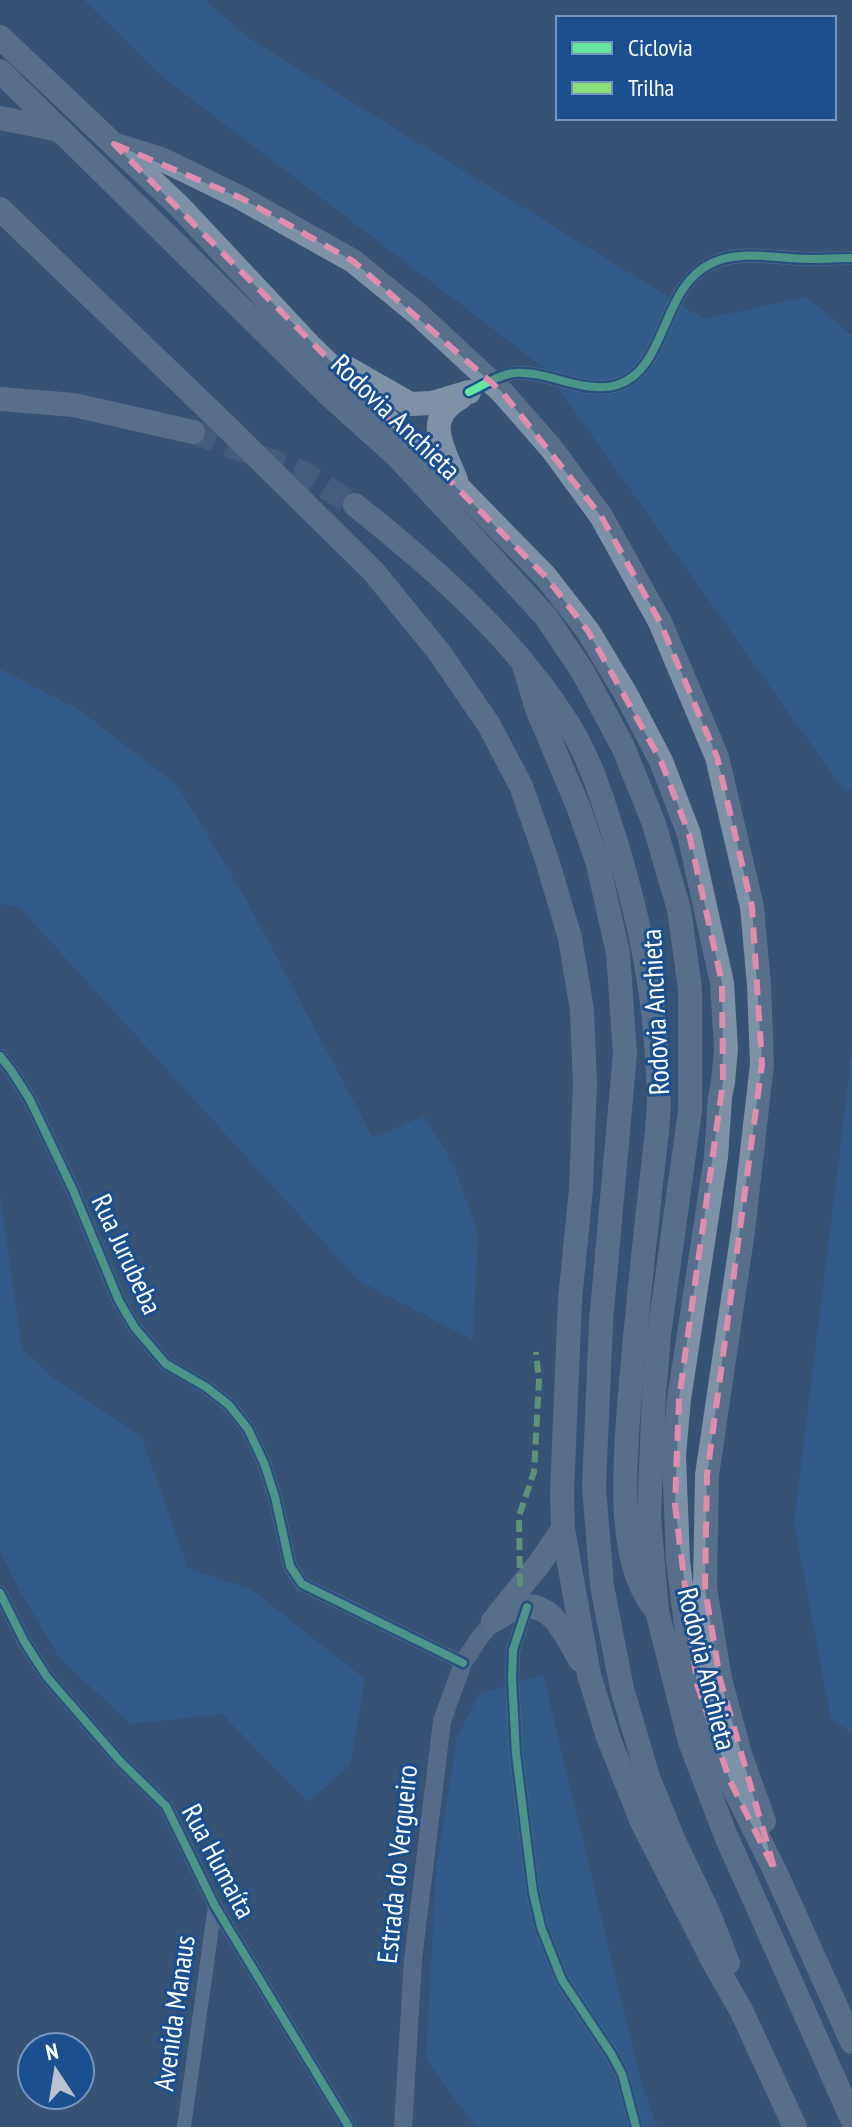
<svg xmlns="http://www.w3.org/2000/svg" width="852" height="2127" viewBox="0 0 852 2127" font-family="'PT Sans Narrow',sans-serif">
<rect width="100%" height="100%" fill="#365274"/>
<g fill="#2f66a5">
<path d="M84 0H205L250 39 704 319 806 297 852 335V791L845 792 544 368 159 74Z"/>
<path d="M0 669 78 709 177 785 243 894 373 1138 424 1116 454 1165 478 1235 473 1340 358 1280 20 908 0 904Z"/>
<path d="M852 1053V1732L831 1720 794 1522Z"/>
<path d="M0 1194 22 1349 54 1378 141 1436 188 1568 252 1590 365 1679 350 1765 308 1802 222 1714 131 1724 61 1660 17 1586 0 1551Z"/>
<path d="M543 1674 640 2078 657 2127H475L426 2059 436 1870 457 1736 480 1694Z"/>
</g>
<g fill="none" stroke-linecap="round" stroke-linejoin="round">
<path stroke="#546c89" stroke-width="24" stroke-dasharray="24 12" stroke-linecap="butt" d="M193 432 301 472 355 505"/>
<g stroke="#7d92a8" stroke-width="14">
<path d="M486 384C495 379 504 375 514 373 547 370 584 395 617 385 668 369 660 287 712 263 741 249 778 259 809 259 823 259 838 258 852 258"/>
<path d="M0 1056 11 1070 30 1100 73 1190 119 1301 135 1328 166 1364 206 1387 229 1405 248 1429 264 1463 275 1497 290 1566 302 1584 463 1663"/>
<path d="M0 1593 24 1641 47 1677 120 1761 166 1806 215 1906 349 2127"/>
<path d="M527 1607 513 1650 512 1679 516 1754 533 1892 541 1927 562 1980 612 2055 622 2074 636 2127"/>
<path d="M184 2127 215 1906"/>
</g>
<path stroke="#798da4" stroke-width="18" d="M403 2127 413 1960 442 1721 463 1663 478 1640 493 1621"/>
<g stroke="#7e92a7" stroke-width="24">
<path d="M0 37 179 206 312 348 460 489 546 577 588 631 627 696 661 761 689 834 722 983 726 1049 723 1082 720 1097 716 1157 679 1399 674 1455 678 1561 687 1633 697 1684 711 1732 730 1781 775 1871 852 2042"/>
<path d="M0 71 326 392 397 456 491 557 546 617 583 672 623 747 653 821 679 909 690 989V1111L659 1335 654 1394 649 1516 657 1611 690 1742 726 1836 852 2119"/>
<path d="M0 118 60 130"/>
<path d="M119 146 161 159 241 198 353 261 418 314 502 392 552 449 601 516 660 622 717 757 752 907 759 985 762 1064 743 1231 707 1475 705 1588 720 1679 740 1754 764 1821"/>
<path d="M0 209 229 429 373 571 439 652 489 725 521 786 547 860 570 938 582 1010 585 1084 581 1189 570 1300 562 1492 563 1529 589 1675 608 1737 642 1822 714 1963 741 2010 795 2127"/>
<path d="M347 368 410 404 432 403 469 392"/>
<path d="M0 399 74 405 193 432"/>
<path d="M456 480C444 449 422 419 460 398"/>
<path d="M355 505C435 569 516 639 570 727 591 761 603 801 615 839 637 911 654 984 657 1060 658 1074 659 1088 659 1102 658 1132 653 1163 650 1193 642 1264 635 1334 629 1405 625 1463 616 1558 653 1606"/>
<path d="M523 662 537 709 578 806 598 864 618 953 625 1053 601 1322 594 1487 602 1586 622 1689 648 1777 674 1841 708 1912 728 1963"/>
<path d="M497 1616 539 1564 563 1529"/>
<path d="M493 1621C500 1617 508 1611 516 1608 551 1597 566 1636 580 1660"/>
</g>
<path stroke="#8de07e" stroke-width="6" stroke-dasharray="12 6" stroke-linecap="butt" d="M520 1586 519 1516 534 1472 539 1381 536 1352"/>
<g stroke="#1b4f8f" stroke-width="13">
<g id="cycleway">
<path d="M469 392C484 385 498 375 514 373 547 370 584 395 617 385 668 369 660 287 712 263 741 249 778 259 809 259 823 259 838 258 852 258"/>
<path d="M0 1056 11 1070 30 1100 73 1190 119 1301 135 1328 166 1364 206 1387 229 1405 248 1429 264 1463 275 1497 290 1566 302 1584 463 1663"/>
<path d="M0 1593 24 1641 47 1677 120 1761 166 1806 215 1906 349 2127"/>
<path d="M527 1607 513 1650 512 1679 516 1754 533 1892 541 1927 562 1980 612 2055 622 2074 636 2127"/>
</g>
</g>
<use href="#cycleway" stroke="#66e7a1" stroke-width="8"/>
</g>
<path d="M0 0H852V2127H0ZM114 144 241 198 353 261 502 392 601 516 660 622 717 757 752 907 762 1064 707 1475 705 1588 720 1679 775 1871 730 1781 697 1684 675 1505 679 1399 723 1082 722 983 689 834 661 761 588 631 546 577Z" fill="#365274" fill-opacity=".55" fill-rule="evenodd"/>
<path fill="none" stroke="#e08cad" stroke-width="6" stroke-dasharray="16 10" stroke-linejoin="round" d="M114 144 241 198 353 261 502 392 601 516 660 622 717 757 752 907 762 1064 707 1475 705 1588 720 1679 775 1871 730 1781 697 1684 675 1505 679 1399 723 1082 722 983 689 834 661 761 588 631 546 577Z"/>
<g text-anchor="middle" stroke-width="6" stroke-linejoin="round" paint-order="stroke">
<g font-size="28" fill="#fff" stroke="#1b4f8f">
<text transform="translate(396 417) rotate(44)" y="10">Rodovia Anchieta</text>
<text transform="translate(655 1012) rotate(-93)" y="10">Rodovia Anchieta</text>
<text transform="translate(127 1254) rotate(65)" y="10">Rua Jurubeba</text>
<text transform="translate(707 1669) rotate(76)" y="10">Rodovia Anchieta</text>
<text transform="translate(219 1861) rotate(62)" y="10">Rua Humaíta</text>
<text transform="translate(397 1864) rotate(-84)" y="10">Estrada do Vergueiro</text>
<text transform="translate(174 2013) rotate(-82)" y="10">Avenida Manaus</text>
</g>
</g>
<rect x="556" y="16" width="280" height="104" fill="#1b4f8f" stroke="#7695bc" stroke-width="2"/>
<rect x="572" y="42" width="40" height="12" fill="#66e7a1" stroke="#7695bc" stroke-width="2"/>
<text x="628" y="56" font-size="24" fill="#ffffff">Ciclovia</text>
<rect x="572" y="82" width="40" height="12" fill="#8de07e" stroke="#7695bc" stroke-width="2"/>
<text x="628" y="96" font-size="24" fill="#ffffff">Trilha</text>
<g transform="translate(56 2071) rotate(348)"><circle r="38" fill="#1b4f8f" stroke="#7695bc" stroke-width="2"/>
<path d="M0-6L14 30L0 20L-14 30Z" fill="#b9c2ce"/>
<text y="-12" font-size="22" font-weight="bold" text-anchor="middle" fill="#ffffff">N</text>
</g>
</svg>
